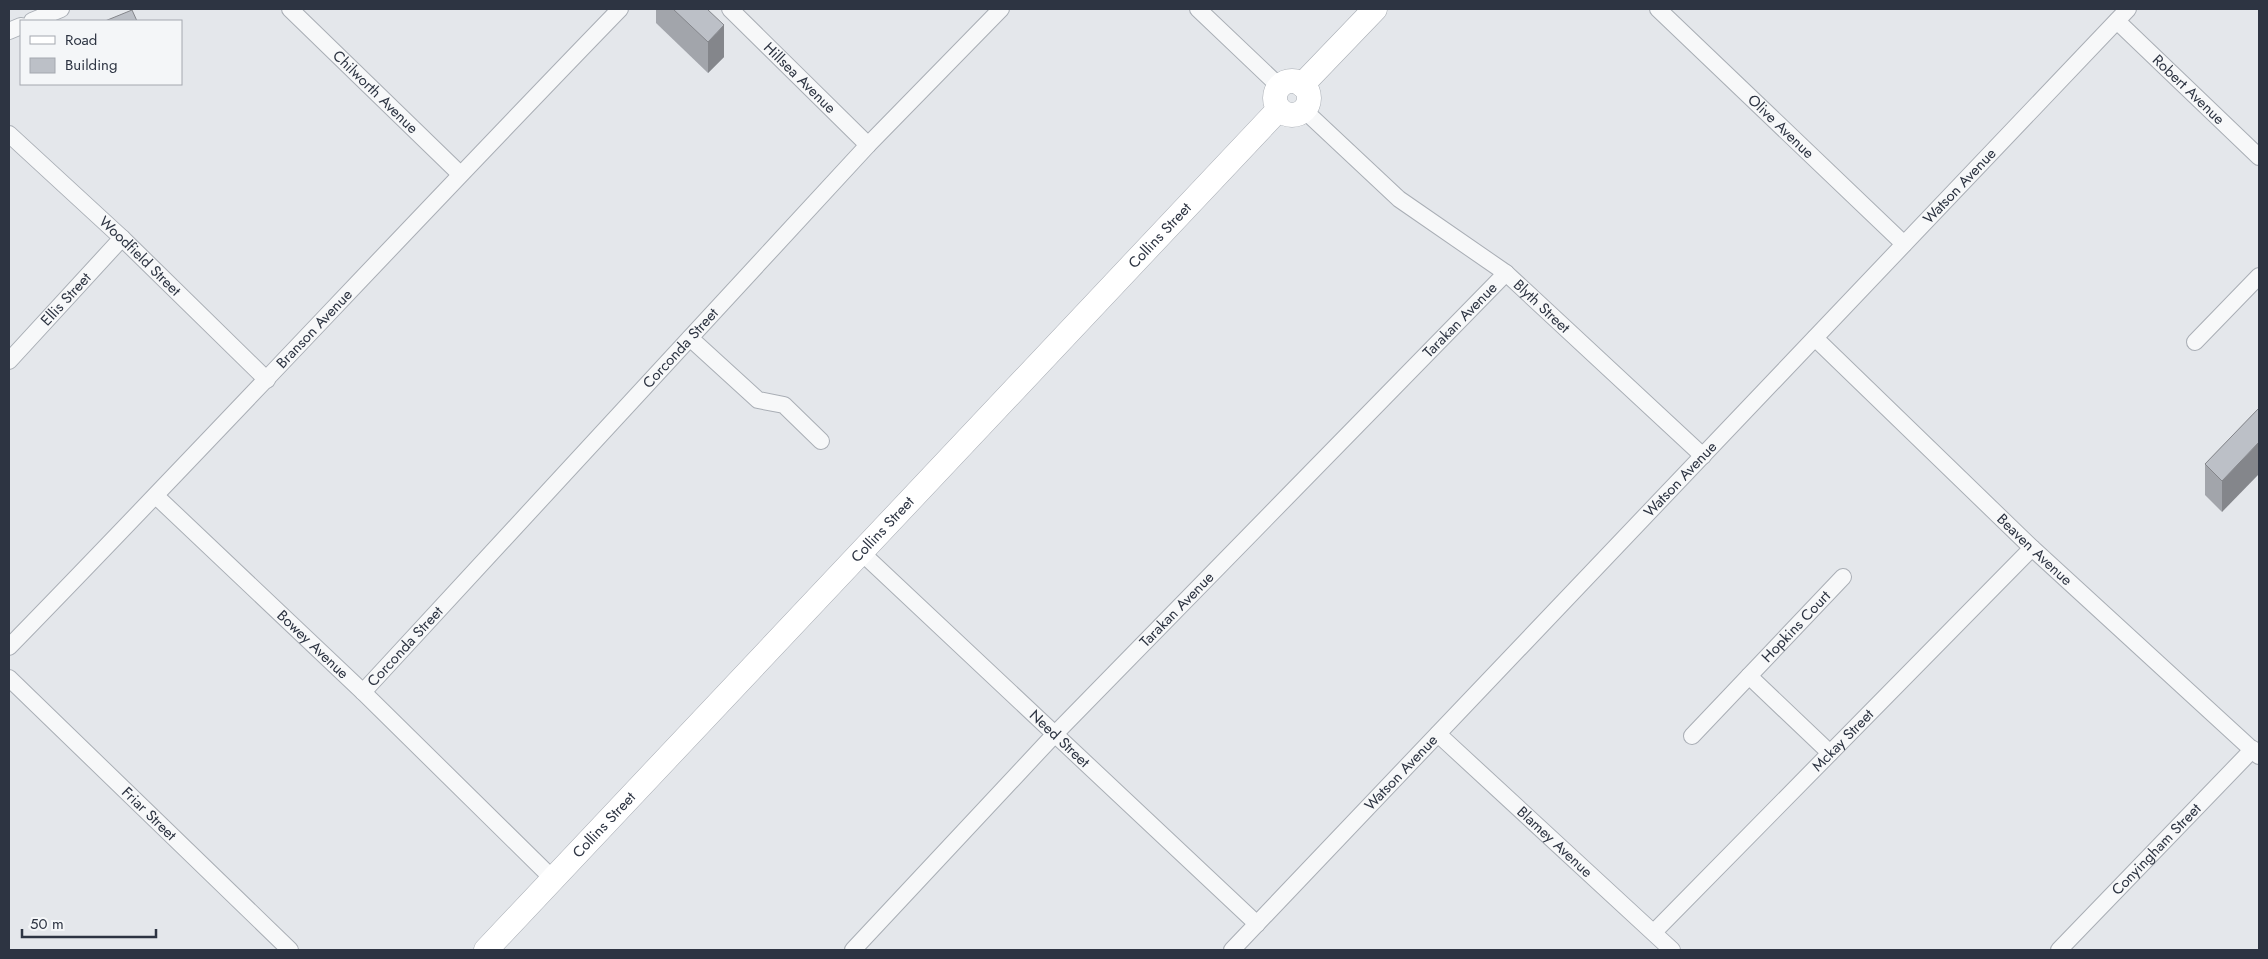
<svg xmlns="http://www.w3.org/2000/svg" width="2268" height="959" viewBox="0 0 2268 959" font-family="Jost,sans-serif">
<rect width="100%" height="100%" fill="#e4e7eb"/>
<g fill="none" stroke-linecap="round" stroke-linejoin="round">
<g stroke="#a9aeb5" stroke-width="18">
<g id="street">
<path id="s1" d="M290 9 460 174"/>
<path id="s2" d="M730 9 868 145"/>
<path d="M1198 9 1279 86"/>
<path id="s3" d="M1658 9 1904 244"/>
<path d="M32 21 61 9"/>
<path id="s4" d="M2117 21 2259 157"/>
<path d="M9 31 21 26"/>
<path id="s5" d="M1304 110 1399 199 1506 273 1703 456"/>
<path id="s6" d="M9 134 122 238 267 380"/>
<path d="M690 338 758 400 784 405 821 441"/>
<path id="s7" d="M1815 338 2032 548 2259 756"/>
<path d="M2195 342 2259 276"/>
<path id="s8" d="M9 361 122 238"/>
<path id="s9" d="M156 496 363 692 554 880"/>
<path id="s10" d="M862 553 1257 924"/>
<path id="s11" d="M9 647C215 436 415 220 620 9"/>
<path d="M1749 676 1830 753"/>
<path id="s12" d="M9 678 290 950"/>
<path id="s13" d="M363 692 868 145 1001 9"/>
<path id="s14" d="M1438 734 1672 950"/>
<path id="s15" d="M1692 736 1843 577"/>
<path id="s16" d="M1654 932 2032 548"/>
<path id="s17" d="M853 950 1055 734 1506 273"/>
<path id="s18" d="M1232 950 2128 9"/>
<path id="s19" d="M2059 950 2253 749"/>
</g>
</g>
<g stroke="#a9aeb5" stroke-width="25">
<g id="secondary">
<circle cx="1292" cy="98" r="17"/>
<path d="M1302 85 1375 9"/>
<path id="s20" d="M486 950 1279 109"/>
</g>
</g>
<use href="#street" stroke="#f7f8f9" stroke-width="16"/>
<use href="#secondary" stroke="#fff" stroke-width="24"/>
</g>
<g fill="#a2a5ab">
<path d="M656 9H707L724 57 708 73 656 23Z"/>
<path d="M2259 408 2222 512 2205 495V464Z"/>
</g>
<g fill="#84868b">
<path d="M724 25V57L708 73V42Z"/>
<path d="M2259 442V474L2222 512V481Z"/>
</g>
<g fill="#bcc0c7" stroke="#84868b">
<path d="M673 9H707L724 25 708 42Z"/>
<path d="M132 10 137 21H105Z"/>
<path d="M2259 408V442L2222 481 2205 464Z"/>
</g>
<g text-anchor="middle" stroke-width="4" stroke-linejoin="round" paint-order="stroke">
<g font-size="15" fill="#2d3442" stroke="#f4f6f8">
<text dy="5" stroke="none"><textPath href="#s2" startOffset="98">Hillsea Avenue</textPath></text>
<text dy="5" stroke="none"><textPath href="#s4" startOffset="99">Robert Avenue</textPath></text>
<text dy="5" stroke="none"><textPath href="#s1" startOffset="119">Chilworth Avenue</textPath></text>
<text dy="5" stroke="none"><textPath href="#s3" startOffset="170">Olive Avenue</textPath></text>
<text dy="5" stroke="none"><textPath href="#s18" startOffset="1055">Watson Avenue</textPath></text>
<text dy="5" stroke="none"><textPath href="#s20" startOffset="982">Collins Street</textPath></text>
<text dy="5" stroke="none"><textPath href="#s6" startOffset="179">Woodfield Street</textPath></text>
<text dy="5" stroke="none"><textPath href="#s8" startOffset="84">Ellis Street</textPath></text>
<text dy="5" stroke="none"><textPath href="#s5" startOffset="309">Blyth Street</textPath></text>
<text dy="5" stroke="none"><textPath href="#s17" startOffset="875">Tarakan Avenue</textPath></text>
<text dy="5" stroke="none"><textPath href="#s11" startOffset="441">Branson Avenue</textPath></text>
<text dy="5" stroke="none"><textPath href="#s13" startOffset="468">Corconda Street</textPath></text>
<text dy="5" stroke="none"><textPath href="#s18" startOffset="650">Watson Avenue</textPath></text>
<text dy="5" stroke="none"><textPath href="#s20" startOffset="578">Collins Street</textPath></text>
<text dy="5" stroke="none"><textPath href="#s7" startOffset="305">Beaven Avenue</textPath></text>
<text dy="5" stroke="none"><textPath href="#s17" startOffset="470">Tarakan Avenue</textPath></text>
<text dy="5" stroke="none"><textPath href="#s15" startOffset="151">Hopkins Court</textPath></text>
<text dy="5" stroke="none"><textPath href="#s9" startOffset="216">Bowey Avenue</textPath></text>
<text dy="5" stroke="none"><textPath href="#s13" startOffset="62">Corconda Street</textPath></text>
<text dy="5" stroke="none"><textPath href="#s10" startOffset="271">Need Street</textPath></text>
<text dy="5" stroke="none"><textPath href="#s16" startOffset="269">Mckay Street</textPath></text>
<text dy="5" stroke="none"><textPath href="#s18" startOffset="245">Watson Avenue</textPath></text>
<text dy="5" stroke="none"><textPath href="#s12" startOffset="195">Friar Street</textPath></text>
<text dy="5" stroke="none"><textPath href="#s20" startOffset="172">Collins Street</textPath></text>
<text dy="5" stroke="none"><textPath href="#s14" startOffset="159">Blamey Avenue</textPath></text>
<text dy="5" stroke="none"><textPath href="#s19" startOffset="140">Conyingham Street</textPath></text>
</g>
</g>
<rect width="2268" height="959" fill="none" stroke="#2d3442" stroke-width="20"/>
<rect x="20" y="20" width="162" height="65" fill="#f4f6f8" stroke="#a4a8af"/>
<rect x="30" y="36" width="25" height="8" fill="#ffffff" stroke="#a4a8af"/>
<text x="65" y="45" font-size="15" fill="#2d3442">Road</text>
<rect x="30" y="58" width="25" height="15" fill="#bcc0c7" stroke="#a4a8af"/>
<text x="65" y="70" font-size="15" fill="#2d3442">Building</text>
<path d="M22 929v8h134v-8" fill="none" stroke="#2d3442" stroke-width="2.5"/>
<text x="30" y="929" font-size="15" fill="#2d3442" stroke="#f4f6f8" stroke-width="4" paint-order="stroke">50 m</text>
</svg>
